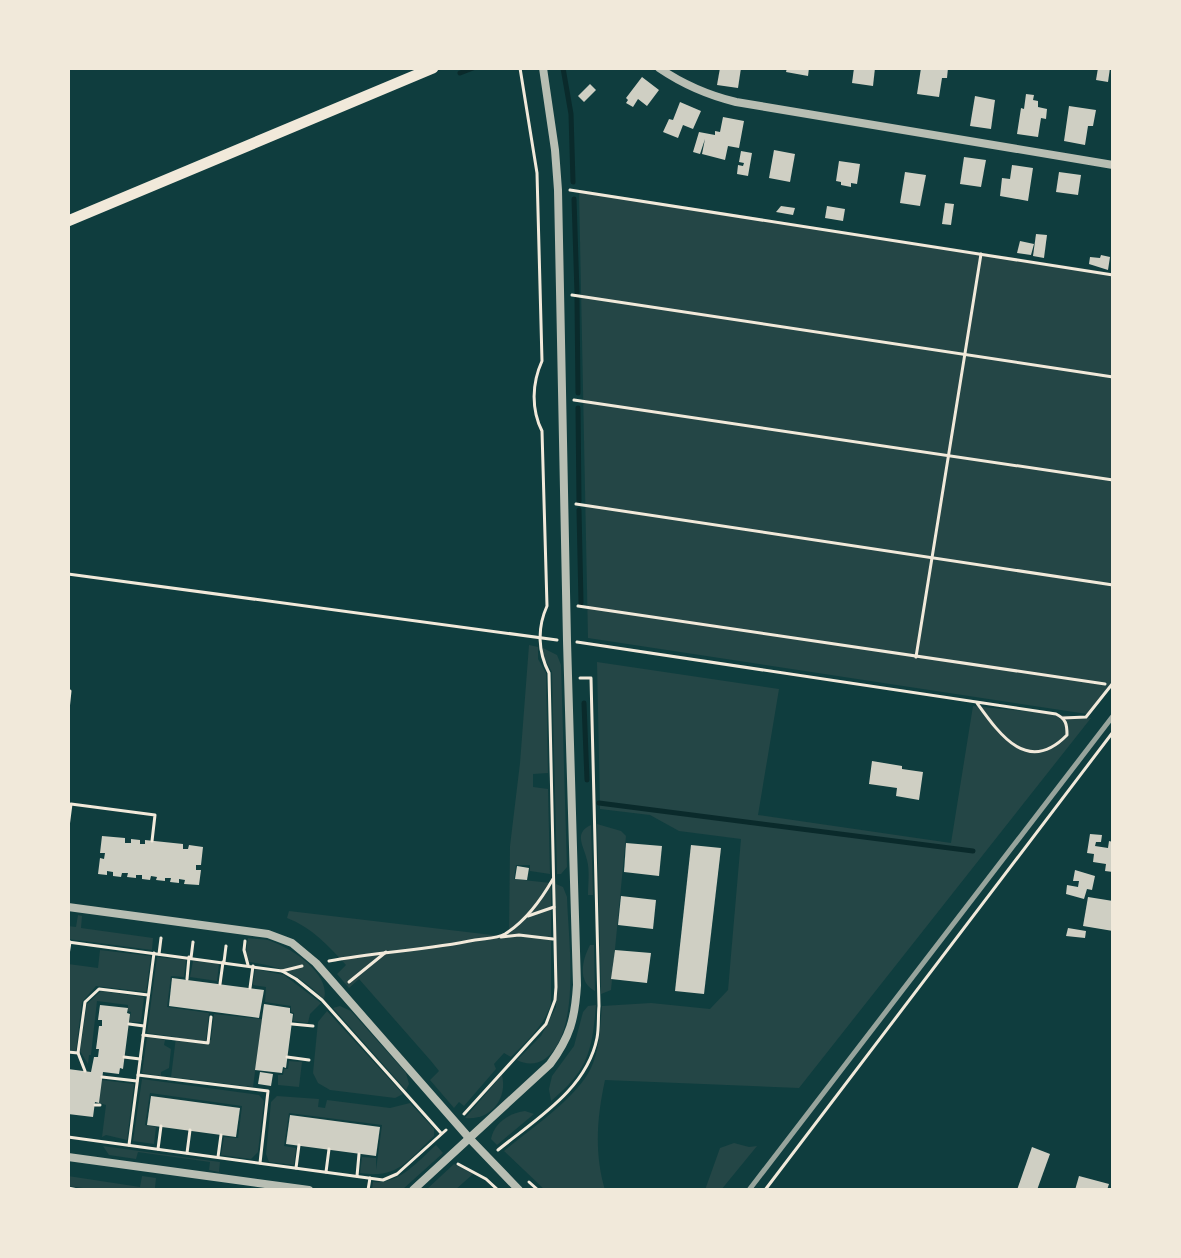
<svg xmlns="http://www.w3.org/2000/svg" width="1181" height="1258" viewBox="0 0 1181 1258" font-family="Commissioner,sans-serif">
<rect width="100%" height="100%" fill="#0f3d3e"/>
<g fill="#244646">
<path d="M579 190 1113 273V681L1087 714 588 638Z"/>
<path d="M529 645 538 647V659L546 673 548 773 533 774V787L548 789 550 874 530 871V865H516L514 879 551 883V1004C543 1027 528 1040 511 1057L504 1053 494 1064 496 1069 464 1106 459 1102 454 1108 430 1080 439 1071 431 1061 359 979 349 988 337 974 346 965C329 946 311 927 287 918L289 911 509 937 510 846 520 763Z"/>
<path d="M543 648 557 655 561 665 567 867 561 874H557L552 672 543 656Z"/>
<path d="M597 662 779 689 758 815 951 843 973 706 1091 718 799 1088 605 1080C597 1117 594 1153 605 1190H545L504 1151C530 1129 576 1099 591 1068 600 1049 600 1026 602 1006L651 1003 710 1009 728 990 741 839 679 831 650 815 600 809Z"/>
<path d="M597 824 621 831 626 836 611 990 601 994Z"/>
<path d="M591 825 593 895H588C588 885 590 871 587 860 584 846 573 833 591 825Z"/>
<path d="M556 884 563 887 567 897C568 939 582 1030 546 1058 537 1065 526 1065 517 1060L541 1036 556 1007Z"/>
<path d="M78 915 82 916 81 928 153 938 152 950 68 939V926L76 927Z"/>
<path d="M248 938C254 939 262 939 268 940 290 947 331 973 324 999 298 975 285 967 249 962L246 952Z"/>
<path d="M590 945H594L595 991C577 982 582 960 590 945Z"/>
<path d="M100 950 151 956 146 992 96 986 82 1002 76 1051 68 1050V964L98 968Z"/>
<path d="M157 957 186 960 184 977 171 976 167 1007 209 1013 206 1040H211L214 1014 262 1019 253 1087 171 1077 176 1037 147 1033Z"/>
<path d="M193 961 219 964 217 981 190 977Z"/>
<path d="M255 969 284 975 321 1003 310 1014 308 1023 293 1021 294 1013 291 1012V1006L265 1002 266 987 253 985Z"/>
<path d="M101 991 144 997 141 1022H129L131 1012 128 1011V1005L97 1001 91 1055H89L88 1064 80 1051 87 1004Z"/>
<path d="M596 1005C592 1052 588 1070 551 1101L549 1089 552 1076 574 1046 583 1012 588 1006Z"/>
<path d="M340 1006 351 1011 406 1073 409 1084 406 1090 333 1008Z"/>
<path d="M327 1011 403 1094 395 1098 330 1090 318 1083 313 1073 318 1022Z"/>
<path d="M147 1037 165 1040 164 1045 171 1049 169 1068 161 1072V1076L142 1073Z"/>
<path d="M289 1061 302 1062 299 1087 278 1085V1075H283L284 1069H288Z"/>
<path d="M502 1075C508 1099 490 1121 465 1118Z"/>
<path d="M142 1079 259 1095 264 1101 258 1152 251 1159 221 1155 224 1137 238 1138 242 1106 150 1093 145 1125 156 1127 154 1144 133 1141Z"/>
<path d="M102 1080 134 1084 127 1140 106 1135 102 1137 106 1105 99 1103Z"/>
<path d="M277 1096 319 1099 318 1107 325 1108 327 1100 390 1108 410 1103 434 1129V1136C407 1161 398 1179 360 1173L362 1157 376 1158V1170L382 1125 289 1113 284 1146 296 1148 294 1165 269 1162 266 1154 271 1102Z"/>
<path d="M525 1111 534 1114 497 1145 491 1139C494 1123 509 1113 525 1111Z"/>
<path d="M734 1143 749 1147 757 1146 721 1190H705L720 1148Z"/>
<path d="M436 1145 443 1153 403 1189 372 1190 373 1182C400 1184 417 1162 436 1145Z"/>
<path d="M103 1146 220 1162 219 1172 209 1170 210 1162 138 1152 136 1159 109 1155Z"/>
<path d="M454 1164 473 1174 455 1190H426Z"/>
<path d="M68 1176 140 1187 142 1176 156 1178 155 1188 165 1190H98L68 1186Z"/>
</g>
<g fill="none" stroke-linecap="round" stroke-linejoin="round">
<g stroke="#0a2a2b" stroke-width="5">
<path d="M563 68 571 114 573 182"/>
<path d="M460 73 473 68"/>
<path d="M574 199 577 293"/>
<path d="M577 299 578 393"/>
<path d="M578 408 579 501"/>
<path d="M579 510 581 603"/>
<path d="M584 703 587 780"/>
<path d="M599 803 973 851"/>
</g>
</g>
<g fill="#cfcfc3">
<path d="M720 68H741L738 88 717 85Z"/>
<path d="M787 68H809L808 76 786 72Z"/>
<path d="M854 68H875L873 86 852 83Z"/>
<path d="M921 68H948L947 78H942L939 97 917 94Z"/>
<path d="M1098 68H1110L1108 82 1096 80Z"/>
<path d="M642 77 659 90 647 106 638 99 633 107 626 103 628 100 626 98Z"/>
<path d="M590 84 596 90 584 102 578 96Z"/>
<path d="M1026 94 1034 95 1033 100 1038 101V107L1047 109 1046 119 1041 118 1038 137 1017 134 1021 108 1024 109Z"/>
<path d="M975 96 995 100 991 129 970 126Z"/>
<path d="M680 102 701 111 693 129 683 125 678 138 663 132 669 119 673 120Z"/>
<path d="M1069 106 1096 110 1093 126H1088L1085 145 1064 141Z"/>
<path d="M723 117 744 121 739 148 728 146 725 160 702 154 705 139 700 154 693 152 699 132 715 135V131L720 132Z"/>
<path d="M774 150 795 154 790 182 769 178Z"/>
<path d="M741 151 752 153 748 176 737 174 738 165 743 166 744 163 739 162Z"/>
<path d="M964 157 986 160 981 187 960 184Z"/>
<path d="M839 161 860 164 857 184 851 183V187L841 185V182L836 181Z"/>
<path d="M1012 165 1033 168 1028 201 1000 196 1002 178 1010 179Z"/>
<path d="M905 172 926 175 920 206 900 203Z"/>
<path d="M1059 172 1081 175 1078 195 1056 192Z"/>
<path d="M945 203 954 204 951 225 942 224Z"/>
<path d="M781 206 795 208 793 215 776 212Z"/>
<path d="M827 206 845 209 843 221 825 218Z"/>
<path d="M1036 234 1047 235 1044 258 1033 256Z"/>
<path d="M1020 241 1034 244 1031 255 1017 253Z"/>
<path d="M1101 255 1110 257 1108 270 1089 264 1090 257 1100 258Z"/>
<path d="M872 761 902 766V769L923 772 919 800 896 796 897 788 869 784Z"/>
<path d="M1090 834 1102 835 1101 842H1096L1095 846 1108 848 1109 841 1113 842V872L1105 871 1106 864 1093 862 1094 854 1087 853Z"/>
<path d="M102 836 125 838V843H131V839L140 840V844H145V840L183 844V849H188L189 845 203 847 201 865H196V870H201L199 885 184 884 185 880 179 879V883L170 882 171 878H165V881L156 880 157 877 151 876 150 880 142 879V875H136V878L127 877 128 873H122L121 877 113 876V872L107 871V875L98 874 100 858 104 859 105 853H100Z"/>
<path d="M626 843 662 846 659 876 624 872Z"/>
<path d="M691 845 721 848 704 994 675 991Z"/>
<path d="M517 866 529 868 527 880 515 879Z"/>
<path d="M1075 870 1095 876 1092 890 1087 889 1084 899 1066 894 1067 885 1078 887 1079 881H1073Z"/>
<path d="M621 896 656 900 653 929 618 925Z"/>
<path d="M1088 897 1113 901V931L1083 926Z"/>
<path d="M1068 928 1086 931 1085 938 1066 936Z"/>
<path d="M615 950 651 953 647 983 611 979Z"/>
<path d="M172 978 264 990 259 1018 169 1006Z"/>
<path d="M264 1004 290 1008V1013L293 1014 286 1068 283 1067 282 1073 255 1070Z"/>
<path d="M100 1005 128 1008 127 1013 130 1014 123 1069 120 1068 119 1074 103 1072 99 1103 95 1102 93 1117 68 1114V1069L91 1072 94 1057H98L99 1049H96L99 1026H102V1020H98Z"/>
<path d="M260 1072 273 1074 271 1086 258 1084Z"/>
<path d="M151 1096 240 1108 236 1137 147 1125Z"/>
<path d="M290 1115 380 1127 376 1156 286 1144Z"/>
<path d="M1032 1147 1050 1154 1037 1190H1017Z"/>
<path d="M1079 1176 1109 1184 1107 1190H1075Z"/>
</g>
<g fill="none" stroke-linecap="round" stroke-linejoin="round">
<g stroke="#f1e9da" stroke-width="3">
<path d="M570 190 1113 275"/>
<path d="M572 295 1113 377"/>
<path d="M574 400 1113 480"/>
<path d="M576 504 1113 585"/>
<path d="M68 574 557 640"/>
<path d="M578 606 1105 684"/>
<path d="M577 642 1056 714C1066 719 1067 724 1067 735 1028 775 1000 735 977 703"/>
<path d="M916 657 981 254"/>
<path d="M68 710 70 691"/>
<path d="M1063 718 1086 717 1113 683"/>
<path d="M68 827 71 804 155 815 152 841"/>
<path d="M528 916 554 907"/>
<path d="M501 937 519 935 553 939"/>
<path d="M245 941 244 950 248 965"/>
<path d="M68 942 282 971 296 979 322 1000 441 1133"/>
<path d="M159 954 161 938"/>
<path d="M68 955 70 942"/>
<path d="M191 958 193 942"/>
<path d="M329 961C378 952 427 950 475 940 485 938 496 939 505 934 526 921 541 900 553 879"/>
<path d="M224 962 226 946"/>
<path d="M282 971 302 966"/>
<path d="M187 979 189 957"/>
<path d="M349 982 386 952"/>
<path d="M220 984 223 962"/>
<path d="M250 988 253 966"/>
<path d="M129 1024 144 1026"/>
<path d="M292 1024 313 1026"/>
<path d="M143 1035 208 1043 211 1017"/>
<path d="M68 1052 78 1053"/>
<path d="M124 1057 140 1059"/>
<path d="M287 1057 309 1060"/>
<path d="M85 1071 78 1053 85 1002 99 989 148 995"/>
<path d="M138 1075 268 1091 260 1163"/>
<path d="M102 1077 137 1081"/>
<path d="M95 1105H100"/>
<path d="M464 1114 546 1024 555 1000 556 987 549 673C538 652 537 628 547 606L542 431C531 409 532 383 542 361L537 173 520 68"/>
<path d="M68 1137 383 1180 397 1174 446 1130"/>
<path d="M129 1145 154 953"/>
<path d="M158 1149 161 1126"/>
<path d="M498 1150C536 1119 587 1089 597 1038 599 1028 598 1016 599 1006L591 678H580"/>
<path d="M187 1153 190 1130"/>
<path d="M218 1157 221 1135"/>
<path d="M458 1164 486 1179 498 1190"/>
<path d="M296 1168 299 1145"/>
<path d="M326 1172 329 1149"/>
<path d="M357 1176 359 1154"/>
<path d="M529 1182 538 1190"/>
<path d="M68 1188 78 1190"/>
<path d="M368 1190 370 1178"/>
<path d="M765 1190 1113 732"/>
</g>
<g stroke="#b8beb3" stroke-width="8">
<path d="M659 68C684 85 707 95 736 102L1113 165"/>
<path d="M68 907 268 934 292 943 316 963 470 1139 519 1190"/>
<path d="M68 1157 309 1190"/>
<path d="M413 1190 550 1064C570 1037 575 1019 577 985L567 641 558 190 555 150 543 68"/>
</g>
<path stroke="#f1e9da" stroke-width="11" d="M68 221 433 68"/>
<path stroke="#97a49c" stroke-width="5" d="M749 1190 1113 716"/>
</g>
<rect width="1181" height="1258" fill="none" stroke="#f1e9da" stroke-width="140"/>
</svg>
